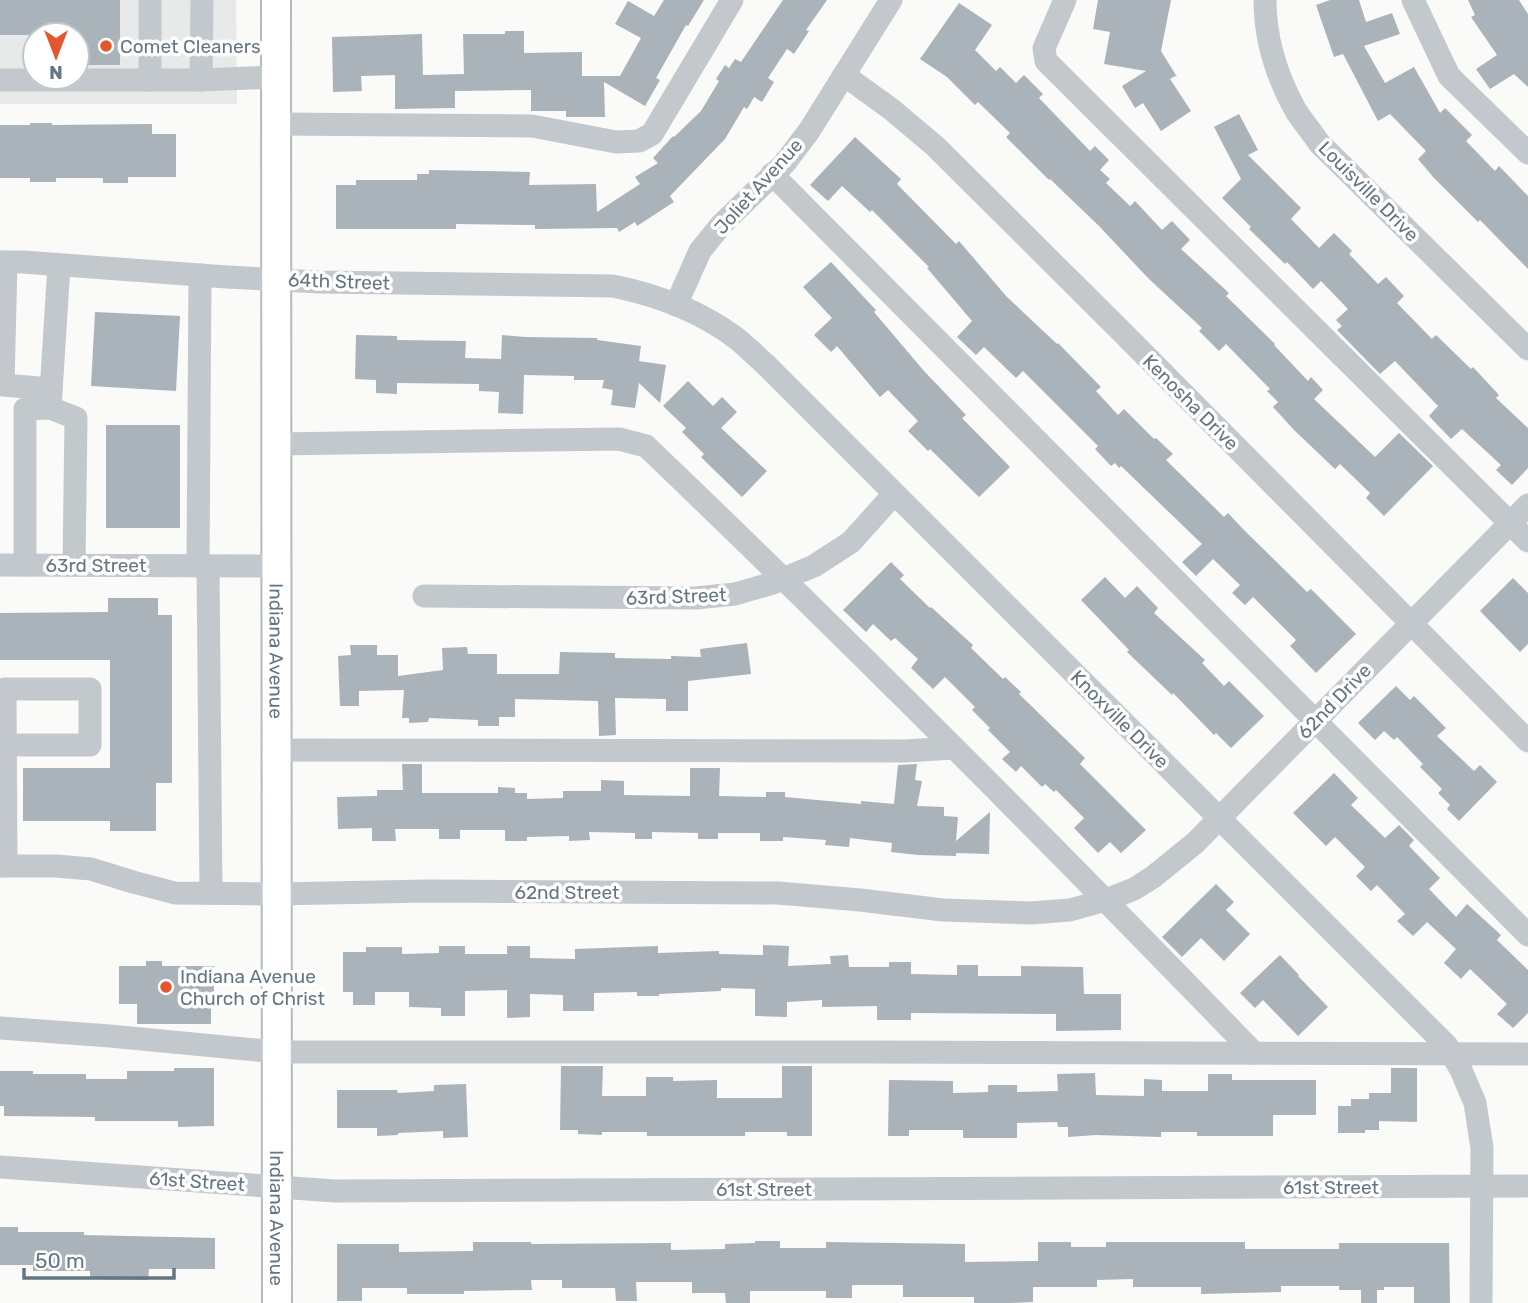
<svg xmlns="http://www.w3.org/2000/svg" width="1528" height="1303" viewBox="0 0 1528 1303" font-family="Rubik,sans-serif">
<rect width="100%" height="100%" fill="#fafaf8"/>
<path fill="#e8e9e9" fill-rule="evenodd" d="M0 0H236L237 104H0ZM35 35H77V77H35Z"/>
<g fill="#aab3b9">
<path d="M0 0H120V65H77V35H0Z"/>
<path d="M664 0H704L688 26 686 25 656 78 660 80 645 106 604 82 605 117H566V111H531V90L455 91V108L395 109V75L361 76 362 91 333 92 332 37 422 34 423 75 464 74 463 34H505V31H524V53L582 52V76H620L641 38 615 24 628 1 654 16Z"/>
<path d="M783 0H827L806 30 809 31 794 54 787 49 768 78 774 82 762 102 754 97 747 109 744 107 725 139 670 196 674 202 637 226 635 222 619 232 617 228 535 229V225L456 224V229H336V185H356V180H417V174H429V170L530 172 529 185 596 184 597 212 640 184 635 177 658 163 653 158 673 136 674 137 701 111 719 81 716 79 725 65 729 68 735 59 741 62Z"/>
<path d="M1098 0H1171L1161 51 1177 77 1175 76 1170 79 1191 111 1161 131 1143 103 1135 108 1122 86 1146 71 1104 64 1110 32 1093 29Z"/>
<path d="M1330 0H1359L1366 22 1392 13 1400 34 1364 46 1385 83 1414 67 1440 113 1445 108 1472 135 1466 141 1495 171 1499 166 1528 196V269L1480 220 1478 222 1434 178 1418 159 1426 151 1390 114 1378 121 1343 54 1334 57 1316 5Z"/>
<path d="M1468 0H1519L1528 14V87L1514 74 1490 89 1476 69 1497 55 1471 17 1475 15Z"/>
<path d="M959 3 992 25 975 50 996 71 1000 67 1016 83 1024 75 1043 94 1039 98 1090 151 1095 146 1109 160 1100 170 1110 179 1106 183 1130 206 1135 201 1162 230 1172 221 1190 240 1181 249 1229 293 1226 296 1275 344 1274 345 1308 381 1311 377 1323 390 1314 399 1375 457 1399 433 1433 466 1384 516 1366 498 1370 493 1340 464 1335 469 1294 430 1273 407 1278 402 1267 391 1270 389 1226 344 1219 351 1199 331 1202 328 1149 279 1098 225 1050 179 1049 180 1006 137 1010 133 978 102 975 105 947 77 920 59Z"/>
<path d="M1239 114 1258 150 1248 155 1301 208 1291 219 1319 248 1334 233 1352 251 1349 254 1378 284 1386 277 1404 296 1397 303 1432 339 1436 335 1471 369 1473 367 1499 395 1496 398 1528 428V468L1512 485 1496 470 1501 465 1462 429 1451 439 1429 416 1438 406 1395 361 1380 374 1337 330 1342 326 1336 320 1348 309 1321 281 1313 289 1287 262 1285 264 1249 229 1251 227 1222 198 1241 179 1214 127Z"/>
<path d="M30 123H52V125L152 124V134H176V177H128V183H103V178H56V182H30V178H0V125H30Z"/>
<path d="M855 137 901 179 897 184 956 244 959 241 1007 297 1057 344 1058 343 1101 387 1096 391 1118 415 1124 409 1154 439 1156 438 1173 454 1166 460 1224 517 1228 513 1244 530 1307 592 1311 589 1356 634 1316 673 1290 646 1296 640 1253 597 1245 605 1232 593 1240 585 1213 559 1196 576 1182 562 1202 544 1121 466 1119 468 1115 463 1111 466 1095 449 1098 446 1023 371 1016 378 984 347 976 355 957 337 972 321 927 268 929 267 872 210 870 212 842 186 828 201 810 185Z"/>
<path d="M831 262 876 310 874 312 924 371 966 415 962 418 1010 467 979 497 930 449 928 451 908 431 918 421 888 390 880 397 837 346 831 352 814 335 832 318 803 287Z"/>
<path d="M95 312 180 316 176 391 91 386Z"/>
<path d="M356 335 397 336V340L466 341 465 358 501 359 502 335 525 337 597 338V340L641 346 639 361 666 365 660 403 639 383 635 408 611 405 613 390 602 388 604 380H574V376L524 375 523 414 498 413 499 392 479 391V384L397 383V394L376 393V380L355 379Z"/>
<path d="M688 381 713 406 722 397 737 412 721 428 767 471 742 497 707 463 701 457 704 454 682 432 686 428 663 406Z"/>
<rect x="106" y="425" width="74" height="103"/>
<path d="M891 562 904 575 900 579 930 608 931 607 973 645 971 648 1003 679 1005 677 1021 692 1019 694 1085 758 1080 764 1146 830 1121 853 1110 842 1098 853 1074 828 1084 818 1056 790 1054 792 1045 784 1042 787 1021 766 1016 772 1002 759 1010 752 988 730 990 728 972 710 975 707 945 677 933 689 911 668 918 659 895 638 891 641 873 624 866 632 843 610Z"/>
<path d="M1105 577 1125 598 1137 586 1158 608 1154 613 1205 660 1202 663 1224 686 1229 681 1264 716 1231 748 1216 733 1214 735 1173 693 1172 695 1127 652 1129 650 1081 600Z"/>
<path d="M1513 578 1528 593V644L1520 652 1480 611Z"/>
<path d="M108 598H158V615H172V783H156V831H110V821H23V768H110V660H0V613L108 612Z"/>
<path d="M747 643 751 674 688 681V711H666V699L615 698 616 735 599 736 598 701 515 699V717H499V726H478V720L429 718 428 722 409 723V718H402L404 690 359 691V706H340L338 656 351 655 350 645H377V655H398V676L443 670 442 648 467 647 468 654H497V674H559L560 652 615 653V658L671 659V656L701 657 700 649Z"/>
<path d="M1396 686 1410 700 1414 696 1446 728 1437 736 1474 771 1480 765 1497 782 1459 821 1447 809 1450 805 1438 793 1442 789 1420 767 1423 764 1397 737 1394 740 1384 731 1375 740 1358 723Z"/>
<path d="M402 764H422V793H498V787L515 788V793H527V799L563 798V791H601V780L624 781V795L690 796V768H720L719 796 766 797V792H785V797L861 804V801L894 804 898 765 917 764 915 780 922 781 917 806 944 807V816L958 817 956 841 990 812 989 854 956 853V856L918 855 891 852 892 843 850 838 849 847 825 845 826 840 783 837V841H760V833H718V839H698V833L652 832V839H635V833L589 832 590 840 569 841V836L527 837V841H505V830H460V839H439V829H395L396 841H372V828L338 829 337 797 377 796V790H403Z"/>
<path d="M1334 773 1358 798 1351 805 1385 838 1399 825 1414 840 1409 846 1440 878 1429 889 1456 917 1467 904 1501 935 1497 940 1528 970V1013L1513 1028 1497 1014 1507 1004 1470 969 1461 979 1444 963 1456 949 1427 922 1413 936 1397 921 1405 914 1377 885 1371 891 1356 876 1365 867 1335 837 1326 846 1293 813Z"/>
<path d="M1216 884 1234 902 1226 910 1250 934 1224 961 1201 938 1182 957 1162 937Z"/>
<path d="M763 945 789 946 788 966 831 964 830 956 848 955 849 967H889V962H911V974L957 975V965H978V976H1021V966L1083 967 1084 994H1121V1030L1056 1031V1014L911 1013V1020H877V1006L822 1007V1000L787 1002V1017L755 1016V989L721 988V991L659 994V996H637V992L594 993V1011H563V995L530 994V1017L507 1018V990L465 991V1016H441V1008L409 1007V992H375V1005H353V992H343V952H366V947H402V954L439 953V946H465V954H507V946H530V958L575 959V949L658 946V953L719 951V954L763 955Z"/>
<path d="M1280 955 1299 975 1298 976 1328 1007 1298 1036 1263 1000 1255 1008 1240 993Z"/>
<path d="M146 961H162V966H214V1004H211V1024H137V1004H119V966H146Z"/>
<path d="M561 1066H603L602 1096H646V1077H673V1081L717 1080V1098H782V1066H812V1136H787V1132H745V1136H647V1132H602V1135L578 1134V1130H560Z"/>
<path d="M174 1068H214V1126L178 1127V1121H95V1117L4 1116V1106H0V1071H33V1074H86V1079H127V1071H174Z"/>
<path d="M1391 1068H1417V1122L1379 1121V1130H1365V1133H1338V1106H1351V1099H1369V1093H1391Z"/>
<path d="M1095 1073 1096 1095 1144 1096V1079L1162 1080V1091H1208V1074H1232V1080H1316V1115H1273V1136H1197V1132H1161V1137L1096 1135 1068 1137V1127H1058L1057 1122 1017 1123V1138H963V1130H909V1136H888L889 1080 953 1081V1093L988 1092V1085H1017V1092L1058 1091 1057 1074Z"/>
<path d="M466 1084 468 1137 443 1138V1131L398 1133V1135L377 1136V1128H337V1090H397L398 1093 434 1091V1085Z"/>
<path d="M0 1227H18V1232H84V1235L215 1238V1269H149L148 1280 90 1279V1271H33V1265H0Z"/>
<path d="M755 1241H780V1248H826V1242L965 1244V1262L1038 1261V1242H1071V1247H1106V1242H1245V1249H1339V1243H1449L1450 1303H1414V1287H1384V1290H1377V1303H1361V1290H1339V1286H1281V1292L1201 1294V1287H1133V1279L1097 1280V1287H1033V1302L1009 1303H974V1297H903V1285H852V1298H826V1291H750V1303H726L725 1293H692V1282H636L637 1301H616L615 1288H562V1280H531L532 1290 464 1291V1294H407V1288H362V1301H337V1244H399V1252L473 1251V1242H531V1244L671 1243V1250L725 1249V1244L755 1243Z"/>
</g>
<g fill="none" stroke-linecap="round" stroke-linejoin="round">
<g stroke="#b5babe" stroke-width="32">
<g id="major">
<path id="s1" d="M276 0 277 1303"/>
</g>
</g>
<g stroke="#c3c8cc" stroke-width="23">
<path d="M150 0V80"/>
<path d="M1065 0 1044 48 1046 61 1528 541"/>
<path d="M1265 0C1265 39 1277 77 1296 111 1303 122 1312 132 1319 143L1528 349"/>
<path d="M1413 0 1449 76 1528 153"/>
<path d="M844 75 891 109 935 146 1120 330 1528 741"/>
<path d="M0 80H201L276 77"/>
<path d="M201 80 202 0"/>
<path d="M276 124 532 126 616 142 639 141 652 134 732 0"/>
<path d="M772 174 1528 935"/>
<path d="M0 262H23L227 277 320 282 613 286C657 295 700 311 736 338 746 346 755 355 765 364L1447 1046 1461 1070 1475 1103 1482 1148 1481 1303"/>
<path d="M6 262 3 385 51 389"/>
<path d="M59 265 50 408 76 418 74 565"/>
<path d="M676 305 700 251 721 225 784 164 809 131 891 0"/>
<path d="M276 444 619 439 646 446C853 644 1055 847 1254 1053"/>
<path d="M0 565 276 566"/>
<path d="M25 565V409L50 408"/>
<path d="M198 566 200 275"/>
<path d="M208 566 211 893"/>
<path d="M424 596 696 598 735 594 773 583 814 566 851 542 894 494"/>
<path d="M5 745H90V689H5L6 866"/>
<path d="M276 750 905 751 954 748"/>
<path d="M0 866H56L91 869 133 882 175 893 276 894 428 891 778 893 860 900 943 910 1030 913 1070 910 1106 900 1134 889 1153 877 1195 843 1528 505"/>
<path d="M0 1028 110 1036 277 1052H866L1528 1054"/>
<path d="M0 1167 335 1191 1528 1186"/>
</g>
<use href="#major" stroke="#fff" stroke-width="28"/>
</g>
<g fill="#e4572e" stroke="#fff" stroke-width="2.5">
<circle cx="106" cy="46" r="7"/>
<circle cx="166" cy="987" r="7"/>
</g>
<g text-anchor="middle" stroke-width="7" stroke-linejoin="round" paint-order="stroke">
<g font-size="19" fill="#657683" stroke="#fff" text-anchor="start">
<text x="120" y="53">Comet Cleaners</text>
<text x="180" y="983">Indiana Avenue<tspan x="180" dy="22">Church of Christ</tspan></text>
</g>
<g font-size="19" fill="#657683" stroke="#fff">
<text transform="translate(758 186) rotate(-48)" y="7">Joliet Avenue</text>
<text transform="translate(1369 191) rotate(45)" y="7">Louisville Drive</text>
<text transform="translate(339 281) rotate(2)" y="7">64th Street</text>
<text transform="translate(1191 402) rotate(45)" y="7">Kenosha Drive</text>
<text x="96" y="572">63rd Street</text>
<text transform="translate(676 596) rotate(-2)" y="7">63rd Street</text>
<text dy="7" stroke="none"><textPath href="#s1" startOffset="651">Indiana Avenue</textPath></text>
<text transform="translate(1334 701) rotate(-46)" y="7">62nd Drive</text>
<text transform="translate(1120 719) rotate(45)" y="7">Knoxville Drive</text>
<text x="567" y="899">62nd Street</text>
<text transform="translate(197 1181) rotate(4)" y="7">61st Street</text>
<text x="1331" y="1194">61st Street</text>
<text x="764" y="1196">61st Street</text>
<text dy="7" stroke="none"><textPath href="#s1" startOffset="1218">Indiana Avenue</textPath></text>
</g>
</g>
<g transform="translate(56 56) rotate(180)"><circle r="33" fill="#ffffff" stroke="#c1c8cd" stroke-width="2"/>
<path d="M0-5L12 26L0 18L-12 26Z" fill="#e4572e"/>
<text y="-10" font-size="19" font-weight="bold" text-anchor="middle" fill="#657683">N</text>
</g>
<path d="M24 1268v10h150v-10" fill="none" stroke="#657683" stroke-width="3.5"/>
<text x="35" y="1268" font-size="21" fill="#657683" stroke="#ffffff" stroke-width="5" paint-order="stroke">50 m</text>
</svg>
